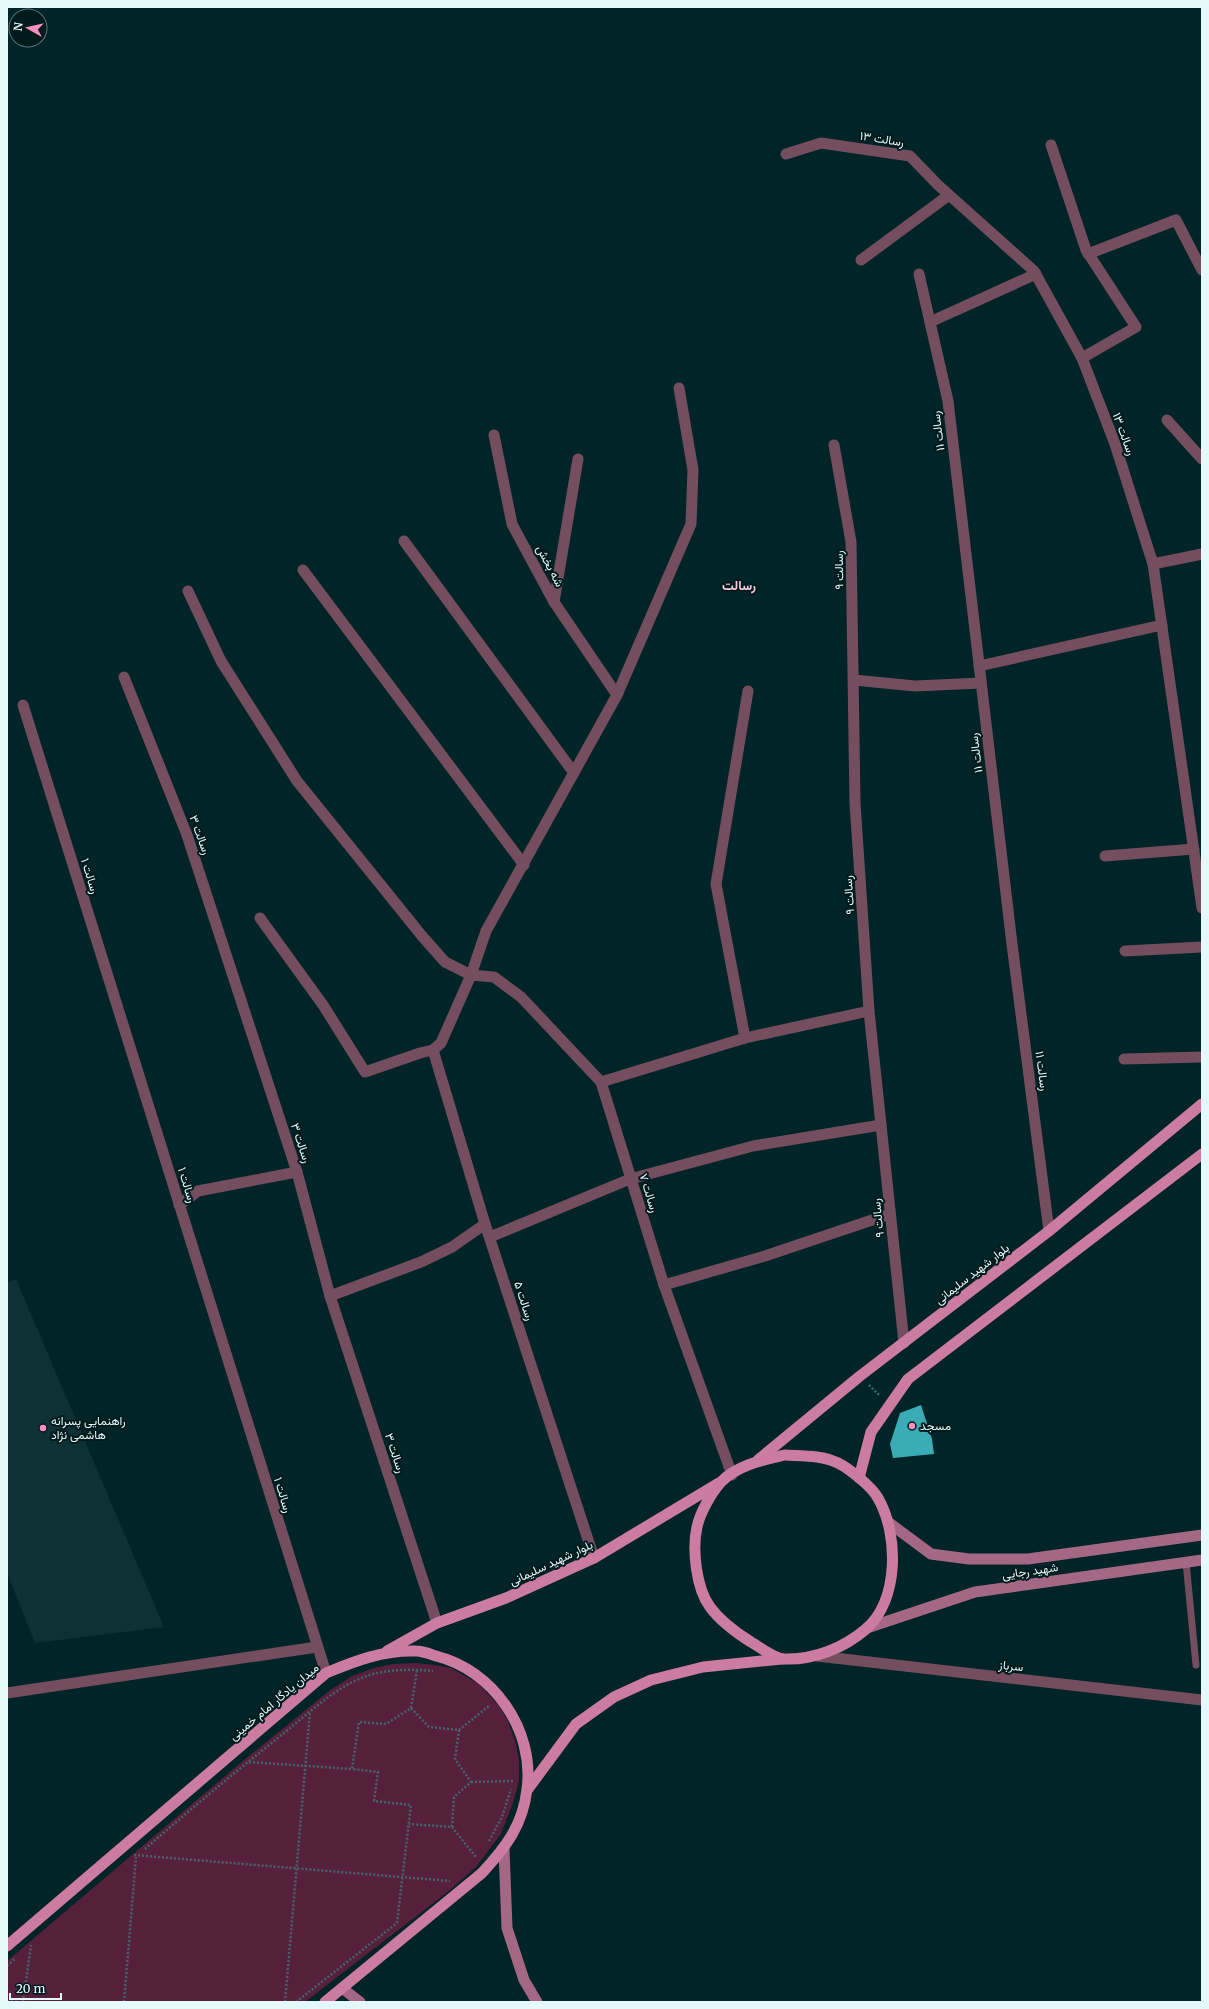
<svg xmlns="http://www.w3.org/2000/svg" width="1209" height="2009" viewBox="0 0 1209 2009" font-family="Merriweather,Vazirmatn,serif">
<rect width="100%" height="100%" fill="#002427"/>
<path fill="#0d3134" d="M16 1279 164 1627 35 1643 7 1573V1283Z"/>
<path fill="#56203b" d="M415 1663 436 1665 451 1668 479 1684 499 1706 507 1719 515 1740 519 1760V1781L513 1803 501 1834 476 1867 449 1891 305 2002H7V1961L238 1765 329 1691 352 1676 374 1668 393 1664Z"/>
<path fill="#3aacb6" d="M921 1405 932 1439 934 1454 893 1458 890 1444 900 1413Z"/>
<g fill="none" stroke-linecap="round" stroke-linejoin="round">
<g stroke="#456467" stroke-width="2.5" stroke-dasharray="2 2" stroke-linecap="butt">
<path d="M869 1385 879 1395"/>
<path d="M411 1708 417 1670"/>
<path d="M459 1730 489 1706"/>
<path d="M249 1762 352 1769"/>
<path d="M471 1782 513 1781"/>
<path d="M452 1827 476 1857"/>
<path d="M489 1841 502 1817 511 1789"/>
<path d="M145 1849C192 1808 240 1768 289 1729 313 1709 340 1684 370 1675 390 1669 413 1669 433 1671"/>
<path d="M134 1855 450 1881"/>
<path d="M397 1923 411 1805 374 1801 378 1772 352 1769 359 1722 386 1724 411 1708 429 1727 459 1730 455 1759 471 1782 454 1797 452 1827 409 1824"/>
<path d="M7 1966 16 1958"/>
<path d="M7 2001 19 2002"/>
<path d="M23 2002 31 1945"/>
<path d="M124 2002 136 1857"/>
<path d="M285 2002 310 1712"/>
<path d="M296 2002 397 1923"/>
</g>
<path stroke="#744e5f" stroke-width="7" d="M1186 1562 1196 1665"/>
<g stroke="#744e5f" stroke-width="11">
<path d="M1051 145 1086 250 1136 327 1082 358"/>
<path d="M786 154 821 143 910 156 938 185 1034 271 1082 358 1115 444 1153 564 1202 908"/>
<path d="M1088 254 1176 220 1202 270"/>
<path d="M861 260 949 195"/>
<path d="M919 274 948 401 1012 944 1049 1231"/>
<path d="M930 322 1036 274"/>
<path d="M1167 420 1202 459"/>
<path d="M494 435 512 524 554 602 617 695"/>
<path d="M834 445 851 542 855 803 869 1011 904 1343"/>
<path d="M404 541 574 773"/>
<path d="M1153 564 1202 554"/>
<path d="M303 570 524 865"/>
<path d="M188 591 221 661 297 781 422 936 445 962 471 975 494 977 521 997 601 1082 664 1285 732 1475"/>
<path d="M554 602 578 459"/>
<path d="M979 666 1162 625"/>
<path d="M124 677 187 835 297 1172 330 1296 437 1623"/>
<path d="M854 680 915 686 981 683"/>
<path d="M23 705 326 1673"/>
<path d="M1105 856 1194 849"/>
<path d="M260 918 323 1005 365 1072 420 1053 433 1050 441 1043 471 975 486 931 617 695 691 524 693 470 679 388"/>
<path d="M1125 951 1202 947"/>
<path d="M745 1038 716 884 748 691"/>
<path d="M433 1050 485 1224 594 1558"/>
<path d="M1124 1059 1202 1057"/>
<path d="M601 1082 745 1038 869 1011"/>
<path d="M179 1205 198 1191 297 1172"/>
<path d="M490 1237 630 1179 753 1146 881 1125"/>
<path d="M664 1285 765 1256 890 1214"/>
<path d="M330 1296 421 1262 452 1247 485 1224"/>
<path d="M7 1693 317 1647"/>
</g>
<path stroke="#744e5f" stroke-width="11" d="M817 1656 1202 1700"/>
<g stroke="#a56884" stroke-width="11">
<path d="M888 1522 931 1554 969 1559H1028L1202 1535"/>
<path d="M867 1628 975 1592 1202 1560"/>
<path d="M504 1849 507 1928 524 1980 537 2002"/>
<path d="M342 1988 360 2002"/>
</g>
<g stroke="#cb7ca0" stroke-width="11">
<path d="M785 1455C802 1456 822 1455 838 1463 850 1469 872 1487 878 1498 899 1535 899 1600 866 1629 844 1648 814 1660 784 1659 773 1658 760 1647 751 1642 735 1632 721 1622 710 1607 696 1588 692 1549 697 1527 700 1513 711 1493 721 1482 737 1465 763 1460 785 1455Z"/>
<path d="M758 1460 860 1376 1049 1231 1202 1104"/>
<path d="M859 1478 871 1432 908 1379 1202 1154"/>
<path d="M387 1651 437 1623 506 1598 594 1558 719 1483"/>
<path d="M528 1789 576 1724 614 1697 651 1680 703 1667 782 1659"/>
<path d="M7 1946 326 1673C355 1661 383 1650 416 1651 423 1651 430 1654 436 1656 493 1670 535 1730 527 1789 523 1825 506 1847 482 1873L325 2002"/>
</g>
</g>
<g fill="#fc8fc2" stroke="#011a1c" stroke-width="1.5">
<circle cx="912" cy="1426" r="4"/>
<circle cx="43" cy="1428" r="4"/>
</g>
<g text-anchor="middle" stroke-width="4" stroke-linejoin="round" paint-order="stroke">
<g font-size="12" fill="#e5f8fa" stroke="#011a1c">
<text transform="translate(882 139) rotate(9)" y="4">رسالت ۱۳</text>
<text transform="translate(938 431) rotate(-97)" y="4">رسالت ۱۱</text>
<text transform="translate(1124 434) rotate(70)" y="4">رسالت ۱۳</text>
<text transform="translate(550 566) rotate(62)" y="4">شه بخش</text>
<text transform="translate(839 570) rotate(-91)" y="4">رسالت ۹</text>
<text transform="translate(976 753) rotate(-97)" y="4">رسالت ۱۱</text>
<text transform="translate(200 835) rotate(70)" y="4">رسالت ۳</text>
<text transform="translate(90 876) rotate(73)" y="4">رسالت ۱</text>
<text transform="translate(849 895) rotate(-94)" y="4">رسالت ۹</text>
<text transform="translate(1042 1071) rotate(83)" y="4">رسالت ۱۱</text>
<text transform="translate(301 1143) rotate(72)" y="4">رسالت ۳</text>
<text transform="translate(187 1185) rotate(73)" y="4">رسالت ۱</text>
<text transform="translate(649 1193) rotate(73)" y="4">رسالت ۷</text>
<text transform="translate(878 1218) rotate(-96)" y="4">رسالت ۹</text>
<text transform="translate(972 1274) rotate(-38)" y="4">بلوار شهید سلیمانی</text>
<text transform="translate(524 1301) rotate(72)" y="4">رسالت ۵</text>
<text transform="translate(395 1453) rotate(72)" y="4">رسالت ۳</text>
<text transform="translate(283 1495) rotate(73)" y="4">رسالت ۱</text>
<text transform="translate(551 1563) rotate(-25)" y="4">بلوار شهید سلیمانی</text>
<text transform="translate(1030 1571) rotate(-8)" y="4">شهید رجایی</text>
<text transform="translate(1011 1666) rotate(6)" y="4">سرباز</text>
<text transform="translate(274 1702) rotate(-40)" y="4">میدان یادگار امام خمینی</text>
</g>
<g font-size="12" fill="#e5f8fa" stroke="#011a1c" text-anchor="start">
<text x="51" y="1425">راهنمایی پسرانه<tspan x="51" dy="14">هاشمی نژاد</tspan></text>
<text x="920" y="1430">مسجد</text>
</g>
<g font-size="13" font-weight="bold" fill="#fbcbdf" stroke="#011a1c">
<text x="739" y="590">رسالت</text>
</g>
</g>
<rect width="1209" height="2009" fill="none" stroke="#e5f8fa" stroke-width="16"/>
<g transform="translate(28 28) rotate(278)"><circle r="19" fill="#011a1c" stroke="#5c7375"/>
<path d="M0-3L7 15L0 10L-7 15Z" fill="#fc8fc2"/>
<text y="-6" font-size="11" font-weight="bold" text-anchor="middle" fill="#e5f8fa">N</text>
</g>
<path d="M10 1993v6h51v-6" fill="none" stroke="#e5f8fa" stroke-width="2"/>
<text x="16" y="1993" font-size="12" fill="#e5f8fa" stroke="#011a1c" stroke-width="3" paint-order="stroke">20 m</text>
</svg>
